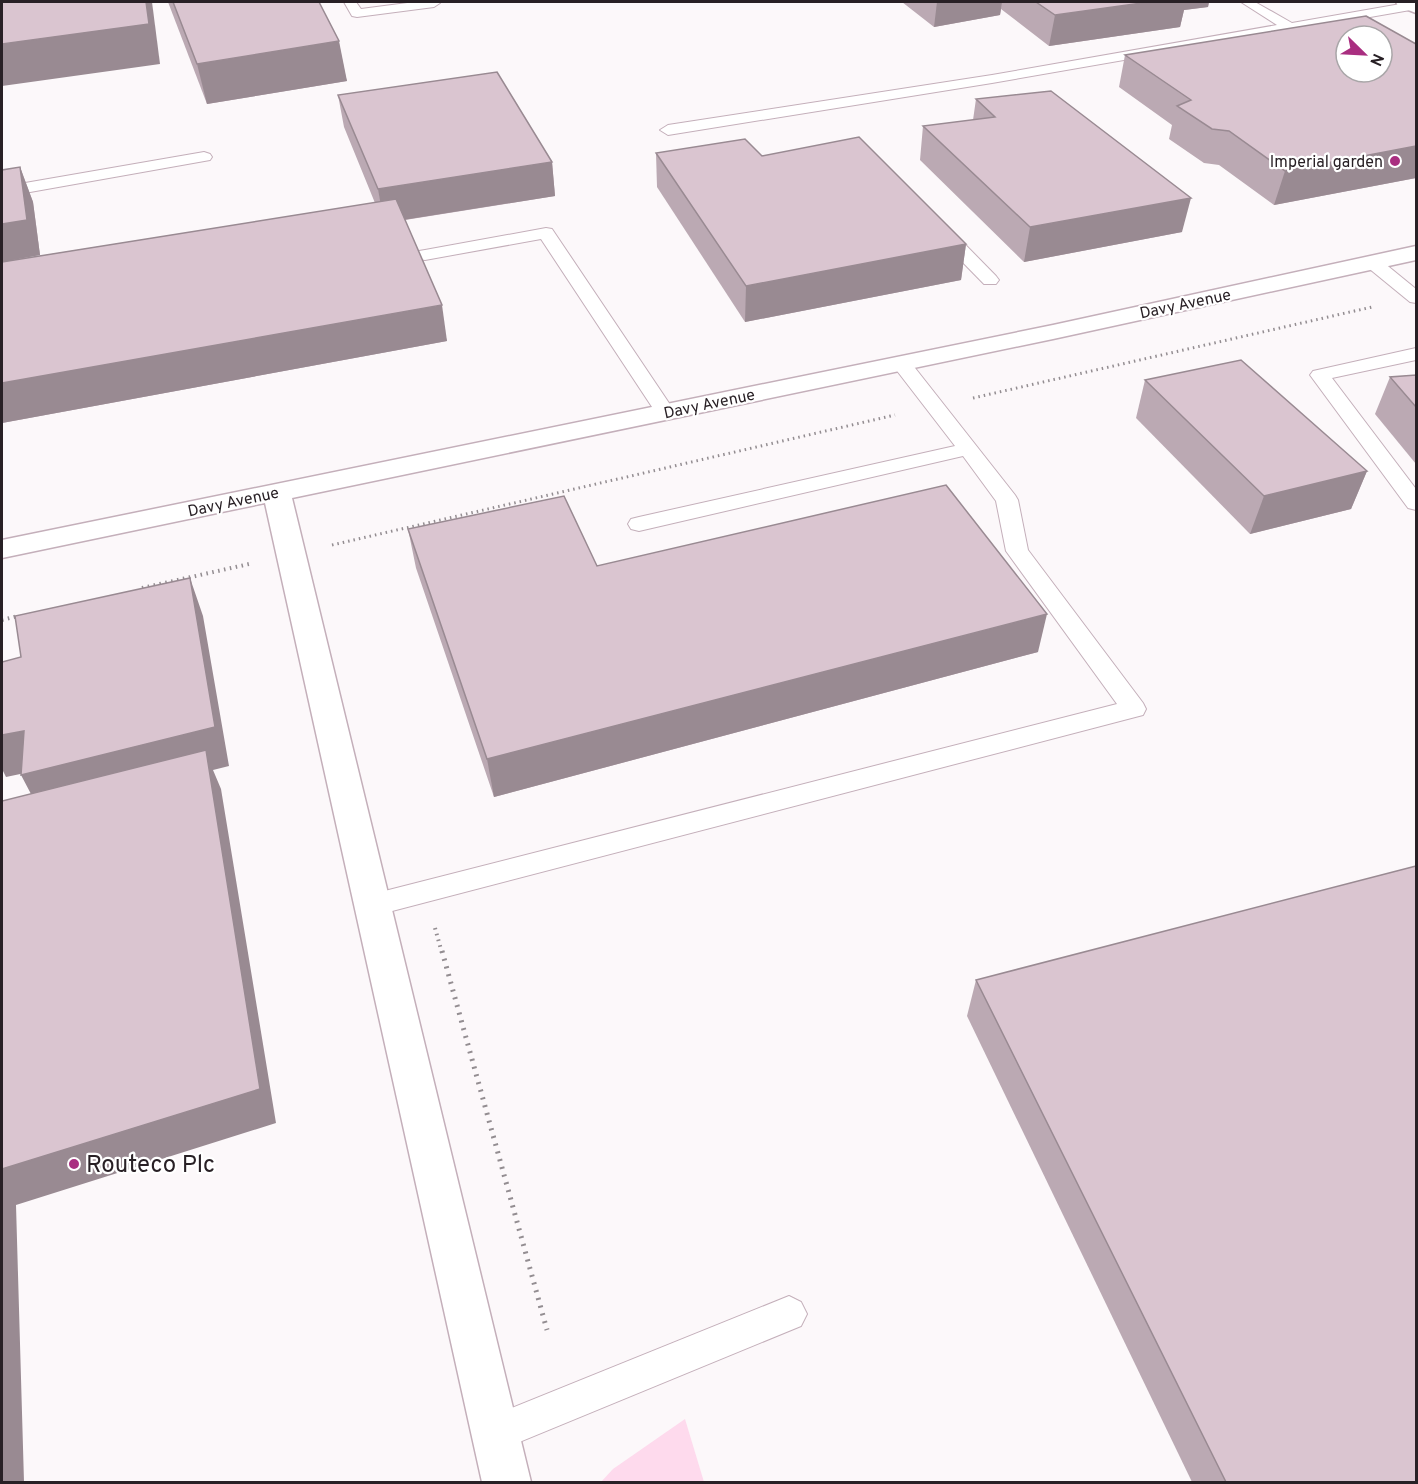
<svg xmlns="http://www.w3.org/2000/svg" width="1418" height="1484" viewBox="0 0 1418 1484" font-family="Overpass,sans-serif">
<rect width="100%" height="100%" fill="#fcf8fa"/>
<path fill="#fedaed" d="M685 1419 704 1482H601L613 1469Z"/>
<g fill="none" stroke-linecap="round" stroke-linejoin="round">
<g stroke="#c4afba" stroke-width="2">
<g id="lane">
<path d="M344 2H356L361 9 415 2 440 3 434 7 357 17 352 16Z"/>
<path d="M1241 2H1255L1292 23 1412 2 1416 3V9L992 83 668 135 660 130 668 125 992 75 1277 25Z"/>
<path d="M204 152 210 154 212 157 210 160 2 197V187Z"/>
<path d="M940 224 946 225 996 276 999 280 996 284H984L934 233 932 229 934 225Z"/>
<path d="M546 228 552 229 675 412 672 416H658L541 239 425 260 419 259 416 255 419 251 425 250Z"/>
<path d="M1372 257 1378 258 1416 289V303L1410 302 1366 266 1363 262 1366 258Z"/>
<path d="M1416 348V360L1332 378 1416 489V510L1408 508 1310 375 1313 371Z"/>
<path d="M901 357 908 359 1015 495 1018 500 1028 550 1143 703 1146 709 1143 715 373 916 363 913 359 905 363 897 373 894 1117 704 1006 551 996 501 963 456 639 531 631 529 628 524 631 519 639 517 955 446 891 363 894 359Z"/>
<path d="M789 1296 801 1302 807 1314 801 1326 495 1452 482 1446 476 1433 482 1420Z"/>
</g>
</g>
<g stroke="#c4afba" stroke-width="3">
<g id="street">
<path d="M1396 2H1416V13L1398 6Z"/>
<path d="M1416 246V260L1053 339 292 498 531 1482H482L265 503 2 558V540L1053 325Z"/>
</g>
</g>
<g stroke="#938d91" stroke-width="3" stroke-dasharray="1.5 4" stroke-linecap="butt">
<path d="M973 398 1372 307"/>
<path d="M332 545 895 415"/>
</g>
<g stroke="#938d91" stroke-width="4" stroke-dasharray="1.5 4.5" stroke-linecap="butt">
<path d="M142 588 249 564"/>
<path d="M2 620 18 616"/>
<path d="M435 928 442 953"/>
</g>
<path stroke="#938d91" stroke-width="5" stroke-dasharray="2 6" stroke-linecap="butt" d="M442 951 547 1330"/>
<use href="#lane" fill="#fff" fill-rule="evenodd"/>
<use href="#street" fill="#fff" fill-rule="evenodd"/>
</g>
<g fill="#bba9b3">
<path d="M168 2H319L347 81 207 104Z"/>
<path d="M902 2H1209L1208 7 1184 10 1180 27 1049 46 1001 9 1000 15 934 27Z"/>
<path d="M1416 44V178L1274 205 1219 165 1204 163 1169 139 1172 125 1119 87 1125 55Z"/>
<path d="M338 95 552 162 555 196 405 220 447 341 2 423V170L20 167 33 202 40 255 7 261 375 203 344 127Z"/>
<path d="M976 99 1182 232 1024 262 920 160 923 126 973 120Z"/>
<path d="M656 153 762 156 966 244 961 280 745 322 657 187Z"/>
<path d="M1416 375V464L1375 414 1390 377Z"/>
<path d="M1145 380 1367 471 1351 509 1250 534 1136 418Z"/>
<path d="M408 529 597 566 1038 652 494 797 416 568Z"/>
<path d="M976 980 1416 1482H1192L967 1016Z"/>
</g>
<g fill="#998a92">
<path d="M146 2H152L160 64 2 86V44Z"/>
<path d="M937 2H1002L1000 15 934 27Z"/>
<path d="M1149 2H1209L1208 7 1184 10 1180 27 1049 46 1055 15Z"/>
<path d="M339 41 347 81 207 104 197 64Z"/>
<path d="M1416 146V178L1274 205 1285 171Z"/>
<path d="M552 162 555 196 384 223 378 189Z"/>
<path d="M20 167 33 202 40 255 2 262V224Z"/>
<path d="M1191 198 1182 232 1024 262 1030 227Z"/>
<path d="M966 244 961 280 745 322 746 286Z"/>
<path d="M442 305 447 341 2 423V383Z"/>
<path d="M1367 471 1351 509 1250 534 1264 496Z"/>
<path d="M190 578 203 616 229 766 213 770 221 789 276 1123 16 1205 24 1482H2V1169L41 813 21 775Z"/>
<path d="M1047 614 1038 652 494 797 487 759Z"/>
<path d="M24 731 44 769 6 777 2 769V735Z"/>
</g>
<g fill="#dac5d0" stroke="#998a92" stroke-width="1.5" fill-rule="evenodd">
<path d="M2 2H146L149 24 2 44Z"/>
<path d="M173 2H319L339 41 197 64Z"/>
<path d="M1036 2H1149L1055 15Z"/>
<path d="M1366 16 1416 44V146L1285 171 1229 131 1212 129 1177 106 1191 100 1125 55ZM1346 36H1382V72H1346Z"/>
<path d="M497 72 552 162 378 189 338 95Z"/>
<path d="M1051 91 1191 198 1030 227 923 126 995 117 976 99Z"/>
<path d="M859 137 966 244 746 286 656 153 745 139 762 156Z"/>
<path d="M20 167 27 220 2 224V170Z"/>
<path d="M396 199 442 305 2 383V262Z"/>
<path d="M1241 360 1367 471 1264 496 1145 380Z"/>
<path d="M1416 375V407L1390 377Z"/>
<path d="M946 485 1047 614 487 759 408 529 564 496 597 566Z"/>
<path d="M190 578 215 727 21 775 24 731 2 735V662L21 657 15 616Z"/>
<path d="M206 750 260 1089 2 1169V801Z"/>
<path d="M1416 866V1482H1226L976 980Z"/>
</g>
<g fill="#a92e80" stroke="#fff" stroke-width="2">
<circle cx="1395" cy="161" r="6"/>
<circle cx="74" cy="1164" r="6"/>
</g>
<g text-anchor="middle" stroke-width="4.5" stroke-linejoin="round" paint-order="stroke">
<g font-size="16" fill="#282025" stroke="#fff" text-anchor="end">
<text x="1383" y="167">Imperial garden</text>
</g>
<g font-size="16" fill="#282025" stroke="#fff">
<text transform="translate(1185 303) rotate(-12)" y="6">Davy Avenue</text>
<text transform="translate(709 403) rotate(-12)" y="6">Davy Avenue</text>
<text transform="translate(233 501) rotate(-12)" y="6">Davy Avenue</text>
</g>
<g font-size="24" fill="#282025" stroke="#fff" text-anchor="start">
<text x="86" y="1172">Routeco Plc</text>
</g>
</g>
<rect width="1418" height="1484" fill="none" stroke="#282025" stroke-width="6"/>
<g transform="translate(1364 54) rotate(114)"><circle r="28" fill="#ffffff" stroke="#a9a6a8" stroke-width="1.5"/>
<path d="M0-4.5L10 22L0 15L-10 22Z" fill="#a92e80"/>
<text y="-9" font-size="16" font-weight="bold" text-anchor="middle" fill="#282025">N</text>
</g>
</svg>
